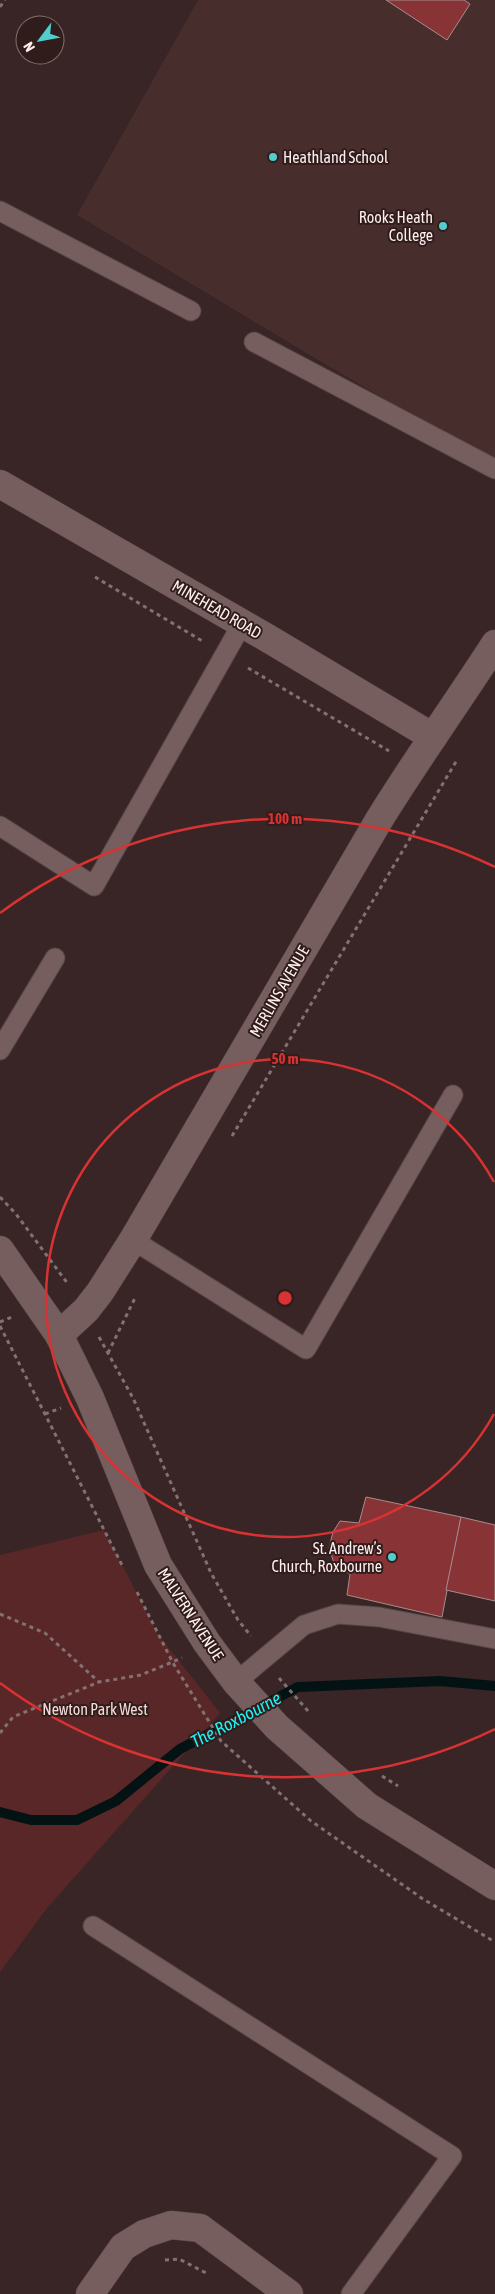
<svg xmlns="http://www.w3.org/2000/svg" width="495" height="2294" viewBox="0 0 495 2294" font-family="'Asap Condensed',sans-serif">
<rect width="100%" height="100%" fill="#392525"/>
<path fill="#472d2c" d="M198 0H495V464L308 354 77 215Z"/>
<path fill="#5a2728" d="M104 1530 158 1634 220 1713 47 1908 0 1972V1555Z"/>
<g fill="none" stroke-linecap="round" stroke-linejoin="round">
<path stroke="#031313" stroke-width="10" d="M0 1812 31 1820H77L116 1801 180 1749 298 1687 440 1681 495 1686"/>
</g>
<g fill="#883437" stroke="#a68d8c">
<path d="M386 0H464L470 4 447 40Z"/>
<path d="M366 1497 461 1517 442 1617 347 1595 350 1574 335 1566 329 1548 333 1532 340 1521 359 1523Z"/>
<path d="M461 1517 495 1525V1601L446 1590Z"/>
</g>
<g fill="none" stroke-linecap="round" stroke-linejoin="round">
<g stroke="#544" stroke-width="21">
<g id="lane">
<path d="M0 211 191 311"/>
<path d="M254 342 495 469"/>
<path d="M0 826 94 886 242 624"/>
<path d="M0 1050 55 958"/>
<path d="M133 1240 306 1349 453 1095"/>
<path d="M236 1682 304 1625 338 1614 379 1617 495 1639"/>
<path d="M93 1926 452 2156 351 2294"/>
</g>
</g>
<g stroke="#544" stroke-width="29">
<g id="street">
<path d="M0 484 269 639 433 737"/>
<path d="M0 1250 59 1335 90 1398 158 1565 207 1643 236 1682 277 1727 367 1806 495 1886"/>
<path d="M59 1335 86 1310 100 1292 133 1240 379 820C416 760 457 703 495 644"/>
<path d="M90 2294 123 2247 144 2234 171 2225 200 2228 289 2294"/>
</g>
</g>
<g stroke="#837171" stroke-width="3" stroke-dasharray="4 4" stroke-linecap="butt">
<path d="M0 7 5 0"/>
<path d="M95 577 204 642"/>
<path d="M248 668 389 751"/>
<path d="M232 1136 457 760"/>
<path d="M0 1197 16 1214 68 1284"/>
<path d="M0 1322 12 1317"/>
<path d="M0 1326 123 1567"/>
<path d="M99 1337 133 1398 211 1573 238 1620 251 1636"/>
<path d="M108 1353 135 1298"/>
<path d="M45 1414 61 1408"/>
<path d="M137 1592 173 1663 221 1741 311 1821 423 1899 495 1942"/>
<path d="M0 1614 45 1633 99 1682"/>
<path d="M279 1678 308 1711"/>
<path d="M0 1733 13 1717 99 1682 141 1675 182 1658"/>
<path d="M382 1776 398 1786"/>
<path d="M165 2260 179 2259 208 2274"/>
</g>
<use href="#lane" stroke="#755e5d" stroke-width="19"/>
<use href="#street" stroke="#755e5d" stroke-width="28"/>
</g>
<g fill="none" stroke="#d83232" stroke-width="2.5">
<path d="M494 1414A239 239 0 1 1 494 1182"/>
<path d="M495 1729A479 479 0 0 1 0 1683M0 913A479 479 0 0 1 495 867"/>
</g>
<g fill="#52cdcd" stroke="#2f1c1b" stroke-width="2">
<circle cx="273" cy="157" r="5"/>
<circle cx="443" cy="226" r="5"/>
<circle cx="392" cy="1557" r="5"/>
</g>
<g text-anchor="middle" stroke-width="4" stroke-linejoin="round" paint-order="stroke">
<g font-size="16" fill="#fdefee" stroke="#2f1c1b" text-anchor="end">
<text x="283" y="163" text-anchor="start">Heathland School</text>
<text x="433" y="223">Rooks Heath<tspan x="433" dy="18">College</tspan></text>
<text x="382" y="1554">St. Andrew’s<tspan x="382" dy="18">Church, Roxbourne</tspan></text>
</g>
<g font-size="16" fill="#fdefee" stroke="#2f1c1b">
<text transform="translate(217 609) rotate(30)" y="6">MINEHEAD ROAD</text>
<text transform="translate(279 991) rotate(-60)" y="6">MERLINS AVENUE</text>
<text transform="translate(191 1614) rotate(57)" y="6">MALVERN AVENUE</text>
</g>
<g font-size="16" fill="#f4dad9" stroke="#2f1c1b">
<text x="95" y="1715">Newton Park West</text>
</g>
<g font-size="18" font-style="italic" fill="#20f2f3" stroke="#2f1c1b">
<text transform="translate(236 1720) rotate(-28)" y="6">The Roxbourne</text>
</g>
</g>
<circle cx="285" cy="1298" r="8" fill="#d83232" stroke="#2f1c1b" stroke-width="2.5"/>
<g font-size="15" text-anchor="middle" font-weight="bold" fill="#d83232" stroke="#2f1c1b" stroke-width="4" stroke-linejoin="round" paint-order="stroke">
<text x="285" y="824">100 m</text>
<text x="285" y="1064">50 m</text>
</g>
<g transform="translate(40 40) rotate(238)"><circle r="24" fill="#2f1c1b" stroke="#81706f"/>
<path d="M0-4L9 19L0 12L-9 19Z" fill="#52cdcd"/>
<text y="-8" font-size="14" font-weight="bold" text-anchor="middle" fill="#fdefee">N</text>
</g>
</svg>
